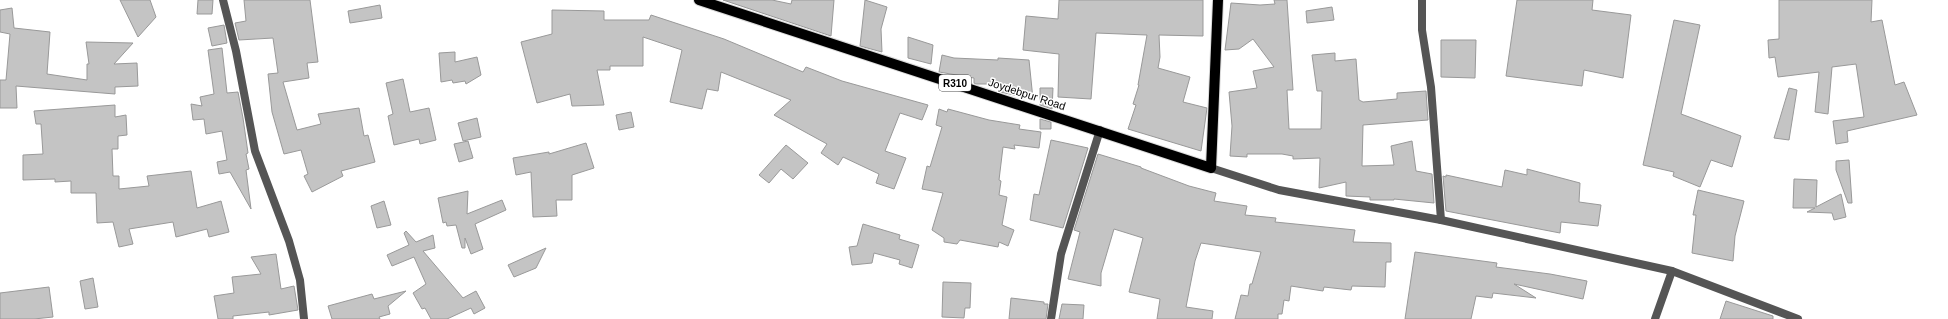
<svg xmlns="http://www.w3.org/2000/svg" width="1948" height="319" viewBox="0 0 1948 319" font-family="Helvetica,sans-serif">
<rect width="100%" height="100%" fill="#fff"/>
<g fill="#c4c4c4" stroke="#999">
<path d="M120 0H150L156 17 138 37Z"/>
<path d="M198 0H213L212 14H197Z"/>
<path d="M244 0H310L318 62 307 63 309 78 283 82 297 130 321 124 318 114 359 108 364 136 368 135 375 162 341 171 343 176 312 192 304 176 308 174 301 150 284 154 272 112 268 74 278 73 273 38 239 40 235 23 246 21Z"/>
<path d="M723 0H772L791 4 792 0H834L831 36Z"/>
<path d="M865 0 887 7 881 29 882 52 860 46Z"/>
<path d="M1059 0H1203V36L1159 35 1160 57 1158 68 1190 77 1183 102 1207 108 1201 151 1128 129 1136 105 1133 104 1139 85H1138L1147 35 1096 33 1091 99 1058 97 1059 54 1023 50 1026 16 1058 19Z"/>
<path d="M1274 0H1287L1293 90H1287L1289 129H1321L1322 91H1317L1312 55 1335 53V61L1356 59 1359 100 1363 102 1397 99V93L1426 91 1428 120 1363 125 1362 166 1394 165 1391 146 1412 141 1416 171 1432 174 1434 203 1394 199V200H1370V197L1346 196V182L1319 188 1320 158 1293 159V156L1282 154H1247V157L1230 156 1232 126 1229 92 1257 88 1253 71 1274 67 1253 39 1239 49 1225 50 1231 3 1260 5 1275 4Z"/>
<path d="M1517 0H1593L1592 10 1631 15 1623 78 1584 70 1582 86 1506 76Z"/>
<path d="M1779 0H1872L1871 22 1882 20 1895 85 1904 82 1917 115 1847 131 1848 142 1836 144 1833 121 1864 117 1856 64 1832 67 1828 114 1815 112 1819 72 1778 77 1775 57 1769 58 1768 40 1779 39Z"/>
<path d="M380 5 382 18 350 23 348 11Z"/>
<path d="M1332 7 1334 20 1307 23 1306 11Z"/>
<path d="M12 8 14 28 50 32 47 74 87 80V64H89L86 42 133 43 114 64 137 63 138 86 115 87V94L16 86 17 108H0V80H6L10 34 0 32V10Z"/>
<path d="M552 10 604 11V20H649L651 15 724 39 803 72 806 67 842 81 928 105 922 120 900 113 885 151 906 158 894 189 876 183 879 174 843 157 838 165 821 153 827 144 774 115 791 100 721 72 718 91 707 89 702 109 670 102 682 50 643 37V66H610V70H597L604 105 572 106 570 94 537 103 521 42 552 34Z"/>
<path d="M1674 20 1700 25 1681 114 1741 136 1732 167 1711 160 1700 187 1673 176 1674 172 1643 165Z"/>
<path d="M224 25 227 43 212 46 208 28Z"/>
<path d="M908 37 933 45 931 64 908 58Z"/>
<path d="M1441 40H1476L1475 78 1441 77Z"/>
<path d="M222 48 227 93 238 92 243 118 248 153 246 154 249 169 246 170 251 209 230 172 219 174 217 162 227 160 222 131 206 134 204 119 193 120 191 104 202 106 200 97 214 94 208 50Z"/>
<path d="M455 52V62L477 57 481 75 466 84 465 81 453 83 452 80 441 82 439 53Z"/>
<path d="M942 55 954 58 998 60V58L1029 60 1033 99 1000 92 1002 84H976L974 83V78L939 72Z"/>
<path d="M403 79 410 112 429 108 436 140 420 144 419 139 394 145 388 116 393 114 386 83Z"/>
<path d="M1040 88H1053L1052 109 1040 105Z"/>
<path d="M1789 88 1797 90 1789 140 1774 138Z"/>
<path d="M115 105V117L126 115 127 135 118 136V149H112L113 176H119V189L149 186 147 176 191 171 197 208 221 201 229 232 209 237 207 229 176 237 173 222 129 229 133 244 119 247 113 222 97 223 96 193H71V181L55 182V179L23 180V155L43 154 41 124H36L34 111Z"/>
<path d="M939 109 947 112 948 109 989 120 1020 125 1019 129 1041 132 1039 148 1014 145 1015 149 1003 147 999 180 1001 181 999 195 1007 197 1002 225 1014 230 1008 246 999 242 998 247 960 240 957 244 944 242V238L932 230 943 193 922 189 927 166 930 167 942 127 936 125Z"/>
<path d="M631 112 634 127 619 130 616 115Z"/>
<path d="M477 118 481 137 463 141 458 123Z"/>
<path d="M1040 119 1051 122V129H1040Z"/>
<path d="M1051 140 1088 148 1063 228 1030 220 1034 194 1039 195Z"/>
<path d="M468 141 473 158 459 162 454 144Z"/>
<path d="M586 143 594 168 572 175V200H556L557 216 533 217 531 172 516 175 513 158 549 152V154Z"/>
<path d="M786 145 808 163 793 179 781 169 769 183 759 175Z"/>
<path d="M1098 154 1141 167V168L1189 186 1216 193 1214 201 1247 206 1245 215 1276 218 1275 222 1355 230 1353 242 1391 243V262H1386L1385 287 1352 286 1351 290 1324 287 1323 291 1291 286 1289 301 1284 300 1282 314H1278V319H1235L1241 295 1248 296 1250 284H1252L1261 252 1201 243 1195 261 1186 307 1213 311 1212 319H1157L1160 299 1129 292 1143 238 1114 229 1101 273V286L1068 279 1080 232 1074 230Z"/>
<path d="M1849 160 1852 203H1848L1836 170V161Z"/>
<path d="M1527 169 1580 183 1579 202 1601 205 1598 226 1561 222 1560 233 1446 211 1443 176 1446 177V175L1502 187 1505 170 1527 175Z"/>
<path d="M1794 179 1817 180 1816 207 1841 194 1846 217 1834 220 1832 213 1807 212 1815 208H1793Z"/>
<path d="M1698 190 1744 201 1735 236 1733 261 1692 253 1696 215H1693Z"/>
<path d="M468 191 467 214 502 200 506 210 475 224 483 249 471 254 465 238V248H462L456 225 447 226 446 222 443 223 438 198Z"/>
<path d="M384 201 391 225 377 228 371 206Z"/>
<path d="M863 224 900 235 899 239 919 245 912 268 899 264 900 260 874 253 872 263 852 265 849 247 857 246Z"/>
<path d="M406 231 416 242 433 235 435 248 423 251 463 298 476 291 485 308 474 314 471 308 447 319H431L425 308 422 309 413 293 426 284 414 257 392 266 387 255 409 245 404 233Z"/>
<path d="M546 248 536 268 514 277 508 265Z"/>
<path d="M1415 252 1497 263 1496 267 1550 274 1587 281 1583 299 1514 284 1536 298 1493 293 1492 298 1476 296 1471 319H1405Z"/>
<path d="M276 254 281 289 294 286 298 310 269 315V312L233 316V319H218L214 296 234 293 232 277 261 274 251 257Z"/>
<path d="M93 278 98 307 85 309 80 281Z"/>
<path d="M943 282 971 283 970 308H965L964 318 942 317Z"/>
<path d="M49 287 53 317 34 319H0V293Z"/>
<path d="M406 291 388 306 390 314 379 317 380 319H332L328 306 372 294 374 299Z"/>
<path d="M1011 298 1044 302V304H1048L1046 319H1009Z"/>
<path d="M1726 301 1773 316V319H1720Z"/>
<path d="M1062 304 1084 305 1083 319H1059Z"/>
</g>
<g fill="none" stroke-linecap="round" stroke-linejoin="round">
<g stroke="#dbdbdb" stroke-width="12">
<path id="primary" d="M699 0 1211 168 1218 0"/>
</g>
<g stroke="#555" stroke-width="8">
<path d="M223 0 236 51 255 151 289 241 300 280 304 319"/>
<path d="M1422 0V30L1431 87 1441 220"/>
<path d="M1051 319 1061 254 1100 130"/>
<path d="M1655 319 1672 271"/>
</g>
<path stroke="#555" stroke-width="8" d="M1211 168 1279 190 1441 220 1672 271 1798 319"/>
<use href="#primary" stroke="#000" stroke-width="10"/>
</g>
<g text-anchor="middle" stroke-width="3" stroke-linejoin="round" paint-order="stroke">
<rect fill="#fff" stroke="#4c4c4c" stroke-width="1" x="939" y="75" width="32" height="16" rx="3"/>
<g font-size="10" font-weight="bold" fill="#000">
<text x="955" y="87">R310</text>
</g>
<g font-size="11" fill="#000" stroke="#fff">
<text transform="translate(1027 94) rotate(18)" y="4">Joydebpur Road</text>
</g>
</g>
</svg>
